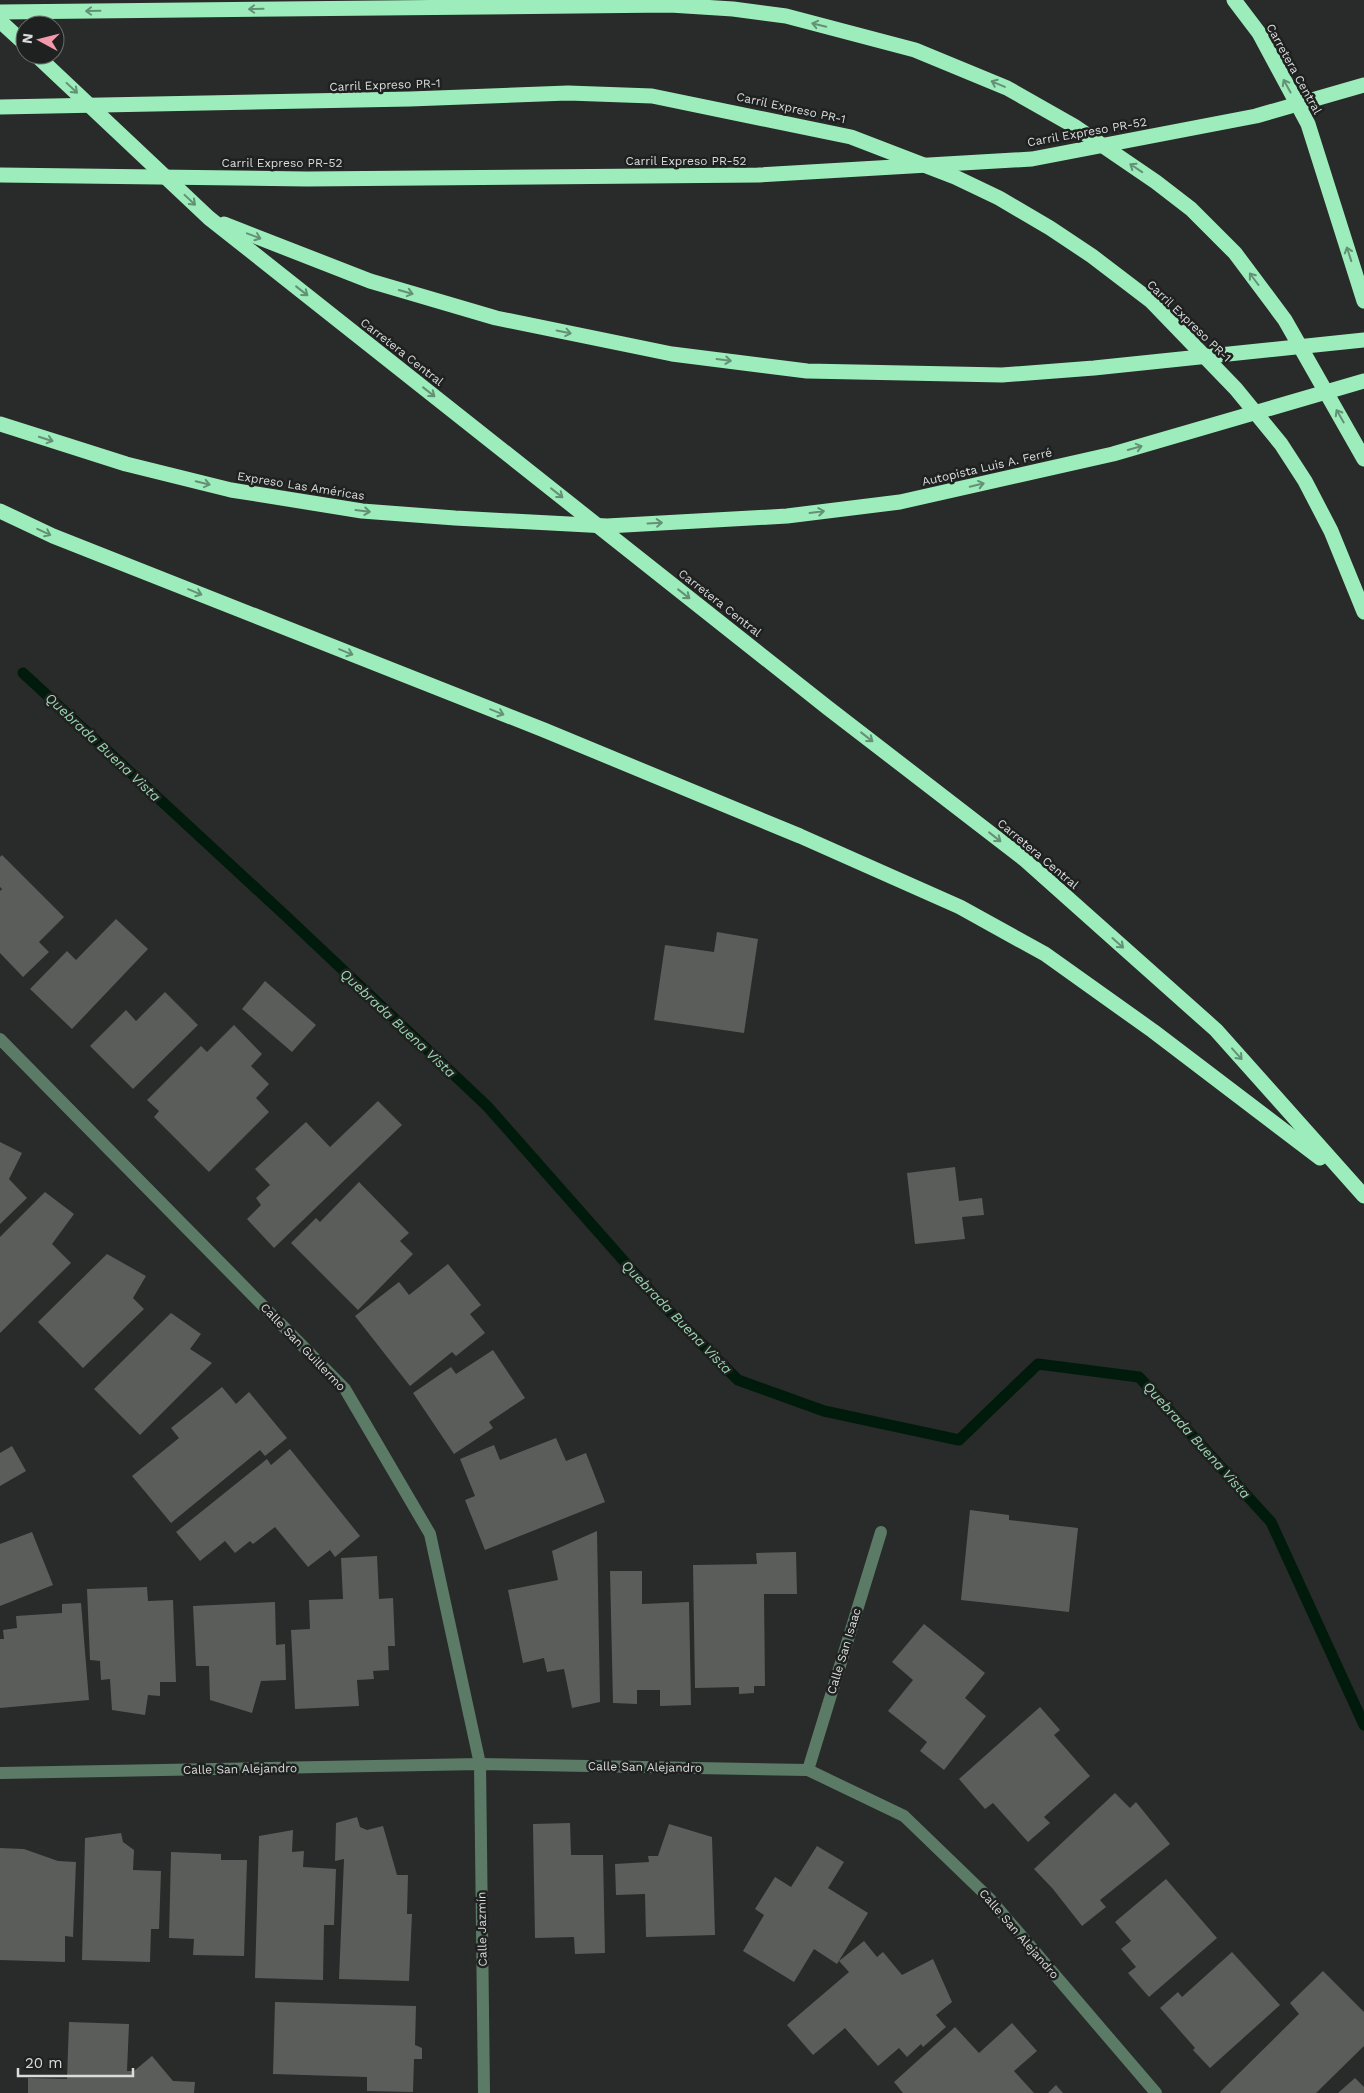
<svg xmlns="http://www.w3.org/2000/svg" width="1364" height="2093" viewBox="0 0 1364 2093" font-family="'Work Sans',sans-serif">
<rect width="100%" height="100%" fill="#282b29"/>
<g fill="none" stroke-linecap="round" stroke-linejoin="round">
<path stroke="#001b0c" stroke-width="11" d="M23 673 288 918 487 1106 661 1303 738 1380 824 1411 959 1440 1038 1364 1139 1377 1271 1522 1364 1725"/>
</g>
<g fill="#5b5d5b">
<path d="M2 855 64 917 39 942 49 952 23 977 0 953V891L2 889 0 887V857Z"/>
<path d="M116 919 148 949 72 1029 30 989 67 951 76 960Z"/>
<path d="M717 932 758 939 744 1033 654 1020 665 945 714 952Z"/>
<path d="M265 981 316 1025 292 1052 242 1009Z"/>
<path d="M165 992 198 1025 133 1089 90 1046 126 1010 136 1021Z"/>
<path d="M234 1025 262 1054 251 1066 269 1084 256 1098 269 1112 209 1172 154 1117 159 1111 147 1100 201 1046 207 1052Z"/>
<path d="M378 1101 402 1125 274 1248 247 1219 261 1205 256 1198 270 1185 255 1169 306 1122 330 1147Z"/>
<path d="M0 1142 22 1153 9 1179 27 1198 0 1224Z"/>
<path d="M955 1167 959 1201 982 1198 984 1215 962 1217 965 1239 915 1244 907 1173Z"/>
<path d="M359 1182 409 1233 400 1241 413 1254 358 1310 291 1243 316 1218 320 1222Z"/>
<path d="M45 1192 74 1214 52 1244 71 1263 0 1333V1237Z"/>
<path d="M107 1254 146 1276 133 1298 144 1309 83 1368 38 1322Z"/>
<path d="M448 1264 481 1305 470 1314 485 1333 456 1356 452 1352 410 1386 355 1316 399 1282 409 1295Z"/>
<path d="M171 1313 201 1334 190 1349 212 1363 140 1435 94 1389Z"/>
<path d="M493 1350 525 1398 489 1422 493 1428 454 1454 413 1393 451 1367 456 1374Z"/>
<path d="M222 1387 236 1404 249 1392 287 1438 265 1456 260 1450 171 1523 132 1476 179 1438 171 1428Z"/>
<path d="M556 1438 566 1461 586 1453 605 1502 485 1550 465 1500 475 1496 460 1459 494 1445 500 1460Z"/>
<path d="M12 1446 26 1471 0 1486V1453Z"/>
<path d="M290 1449 360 1536 335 1557 330 1550 308 1567 275 1527 253 1544 250 1541 235 1553 225 1541 200 1561 176 1532 267 1459 271 1465Z"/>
<path d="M970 1510 1009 1515V1520L1078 1528 1069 1612 961 1600Z"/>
<path d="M597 1531 600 1702 572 1708 564 1669 547 1672 544 1658 523 1663 508 1590 558 1580 552 1551Z"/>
<path d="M32 1532 53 1585 0 1606V1544Z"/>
<path d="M796 1552 797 1594H764L765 1686H754V1693L739 1694V1687L695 1688 693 1565 757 1564 756 1553Z"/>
<path d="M377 1556 379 1599 393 1598 395 1646H388L389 1670 373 1671 374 1679 357 1680 359 1706 295 1709 291 1630 310 1629 309 1600 343 1599 341 1558Z"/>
<path d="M610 1571H642V1604L689 1602 691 1705 660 1706V1690H637V1704L613 1703Z"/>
<path d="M147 1587 148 1601 173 1600 176 1682H160V1696L148 1695 145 1715 112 1710 110 1679 101 1680 100 1661 90 1660 87 1589Z"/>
<path d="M275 1602 276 1645 285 1644 286 1680 261 1681 252 1713 210 1700 209 1666H196L193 1606Z"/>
<path d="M81 1603 89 1700 0 1708V1639H4L3 1630 17 1628 16 1616 62 1613V1604Z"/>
<path d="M924 1624 985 1673 965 1698 986 1716 944 1770 920 1751 927 1742 888 1711 913 1680 892 1662Z"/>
<path d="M1040 1707 1060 1730 1054 1735 1090 1776 1044 1817 1050 1823 1028 1842 993 1803 985 1809 959 1779Z"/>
<path d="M1115 1793 1130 1808 1136 1802 1170 1844 1100 1900 1106 1907 1082 1926 1053 1889 1034 1869Z"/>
<path d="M357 1817 360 1827 367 1830 383 1826 397 1875H408L407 1914H412L409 1981 339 1979 344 1859 335 1861 336 1823Z"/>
<path d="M570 1823 571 1855H603L605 1953 575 1954 574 1937 535 1938 533 1824Z"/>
<path d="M669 1824 712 1837 715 1935 646 1937 645 1894 616 1895 615 1864 649 1862 648 1856H658Z"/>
<path d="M293 1830 292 1852 304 1851 303 1867 336 1869 334 1925H324L323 1980 255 1978 259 1836Z"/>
<path d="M121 1833 123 1842 134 1850 133 1870 161 1871 159 1929H151L150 1962 82 1960 85 1838Z"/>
<path d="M817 1846 844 1862 828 1888 868 1913 837 1964 814 1949 794 1982 743 1951 764 1915 755 1909 775 1877 791 1887Z"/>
<path d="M0 1848 24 1849 58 1861 76 1862 73 1937 65 1936V1962L0 1960Z"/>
<path d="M171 1852 221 1854V1860H247L244 1956 193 1955 194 1939 169 1938Z"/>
<path d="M1166 1879 1217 1938 1149 1997 1128 1973 1136 1967 1121 1949 1131 1941 1115 1922Z"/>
<path d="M864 1941 877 1957 883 1952 902 1975 933 1959 952 2002 936 2015 946 2027 923 2047 921 2044 907 2057 899 2048 878 2066 845 2028 813 2055 787 2025 849 1972 839 1961Z"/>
<path d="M1232 1952 1280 2005 1210 2068 1193 2050 1195 2048 1160 2008 1178 1992 1182 1997Z"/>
<path d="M1323 1971 1364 2012V2046L1316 2093H1221L1220 2092 1299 2014 1290 2003Z"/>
<path d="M275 2002 416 2006 415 2045 422 2048V2059H414L413 2092 367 2091V2077L273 2074Z"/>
<path d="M69 2022 129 2024 127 2071H134L152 2056 173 2081 195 2082 194 2093H28V2078L67 2079Z"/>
<path d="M1012 2023 1037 2051 1014 2071 1034 2093H903L894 2082 955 2027 979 2053Z"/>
<path d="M1355 2078 1364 2087V2093H1338Z"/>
<path d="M1056 2085 1063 2093H1048Z"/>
</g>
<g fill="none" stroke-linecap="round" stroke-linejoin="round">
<g stroke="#5c7b67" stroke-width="12">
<path d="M0 1039 345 1389 430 1534 480 1764 484 2093"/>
<path d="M808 1770 881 1532"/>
<path d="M0 1773 480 1764 808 1770 904 1816 989 1898 1156 2093"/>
</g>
<g stroke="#9cedbb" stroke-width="15">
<path d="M1234 0 1259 33 1308 124 1364 301"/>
<path d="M0 12 670 5 733 9 786 16 915 50 1007 88 1074 126 1156 182 1191 209 1235 253 1285 320 1364 459"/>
<path d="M0 21 25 44"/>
<path d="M36 55 209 218 828 708 1024 859 1216 1030 1364 1196"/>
<path d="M0 107 410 99 568 93 652 96 851 137 955 177 999 198 1050 228 1092 256 1151 301 1236 389 1281 444 1305 481 1331 531 1364 612"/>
<path d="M0 175 307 179 758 175 1032 159 1256 116 1364 85"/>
<path d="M224 224 370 281 496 318 672 354 807 371 1002 375 1094 368 1364 340"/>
<path d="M0 424 126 464 231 490 362 511 455 518 607 526 787 516 900 502 1113 454 1364 381"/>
<path d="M0 511 53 536 544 730 800 836 960 907 1045 954 1153 1031 1320 1158"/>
</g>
</g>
<defs><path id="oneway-shaft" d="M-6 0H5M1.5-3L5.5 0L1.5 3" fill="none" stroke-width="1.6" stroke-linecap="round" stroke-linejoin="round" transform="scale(1.25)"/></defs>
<g stroke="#649175">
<use href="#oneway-shaft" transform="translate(256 9) rotate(179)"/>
<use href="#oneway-shaft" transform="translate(93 11) rotate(179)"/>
<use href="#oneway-shaft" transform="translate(819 25) rotate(-166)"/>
<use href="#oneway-shaft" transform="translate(998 84) rotate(-157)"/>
<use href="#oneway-shaft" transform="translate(1287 86) rotate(-119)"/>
<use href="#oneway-shaft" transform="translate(72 88) rotate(43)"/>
<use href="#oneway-shaft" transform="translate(1136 168) rotate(-146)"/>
<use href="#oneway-shaft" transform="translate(190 200) rotate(43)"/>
<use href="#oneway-shaft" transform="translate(254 236) rotate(21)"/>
<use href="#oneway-shaft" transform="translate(1349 254) rotate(-108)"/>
<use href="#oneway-shaft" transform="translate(1254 279) rotate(-127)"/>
<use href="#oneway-shaft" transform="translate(302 291) rotate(38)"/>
<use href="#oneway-shaft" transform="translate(406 292) rotate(16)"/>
<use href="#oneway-shaft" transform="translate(564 332) rotate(11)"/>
<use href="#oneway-shaft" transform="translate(724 360) rotate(7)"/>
<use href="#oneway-shaft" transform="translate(429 392) rotate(38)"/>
<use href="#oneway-shaft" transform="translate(1340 416) rotate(-120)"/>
<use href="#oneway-shaft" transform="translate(46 439) rotate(18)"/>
<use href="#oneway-shaft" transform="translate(1135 448) rotate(-16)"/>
<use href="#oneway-shaft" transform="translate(203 483) rotate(14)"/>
<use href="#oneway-shaft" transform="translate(977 485) rotate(-13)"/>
<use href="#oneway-shaft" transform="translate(557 493) rotate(38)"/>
<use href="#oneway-shaft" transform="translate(363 511) rotate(7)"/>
<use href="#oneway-shaft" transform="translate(817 512) rotate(-7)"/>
<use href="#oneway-shaft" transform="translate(655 523) rotate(-3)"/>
<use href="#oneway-shaft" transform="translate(44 532) rotate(25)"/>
<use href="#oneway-shaft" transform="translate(195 592) rotate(22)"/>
<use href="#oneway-shaft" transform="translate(684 594) rotate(38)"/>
<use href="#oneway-shaft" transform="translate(346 652) rotate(22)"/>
<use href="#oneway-shaft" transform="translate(497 712) rotate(22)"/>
<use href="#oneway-shaft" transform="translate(867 737) rotate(38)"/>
<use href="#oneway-shaft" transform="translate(995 837) rotate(38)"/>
<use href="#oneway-shaft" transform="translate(1118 943) rotate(42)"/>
<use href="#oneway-shaft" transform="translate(1237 1054) rotate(48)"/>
</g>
<g text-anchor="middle" stroke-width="5" stroke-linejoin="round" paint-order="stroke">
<g font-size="12" fill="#dadcdb" stroke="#1f2120">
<text transform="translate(1294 69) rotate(61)" y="4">Carretera Central</text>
<text transform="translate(385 85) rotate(-2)" y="4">Carril Expreso PR-1</text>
<text transform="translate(791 108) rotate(12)" y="4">Carril Expreso PR-1</text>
<text transform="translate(1087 132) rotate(-10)" y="4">Carril Expreso PR-52</text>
<text x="686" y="165">Carril Expreso PR-52</text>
<text x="282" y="167">Carril Expreso PR-52</text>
<text transform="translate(1189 321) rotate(44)" y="4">Carril Expreso PR-1</text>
<text transform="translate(402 352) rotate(38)" y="4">Carretera Central</text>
<text transform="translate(987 467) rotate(-13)" y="4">Autopista Luis A. Ferré</text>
<text transform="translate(301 486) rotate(9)" y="4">Expreso Las Américas</text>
<text transform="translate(720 603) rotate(38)" y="4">Carretera Central</text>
<text transform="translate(1038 854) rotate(40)" y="4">Carretera Central</text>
<text transform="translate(303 1347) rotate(46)" y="4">Calle San Guillermo</text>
<text transform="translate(844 1651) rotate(-73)" y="4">Calle San Isaac</text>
<text transform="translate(645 1767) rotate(1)" y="4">Calle San Alejandro</text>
<text transform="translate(240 1769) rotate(-1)" y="4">Calle San Alejandro</text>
<text transform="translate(482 1929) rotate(-91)" y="4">Calle Jazmín</text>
<text transform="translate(1019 1934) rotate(49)" y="4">Calle San Alejandro</text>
</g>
<g font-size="14" font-style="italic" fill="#9ad3af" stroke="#1f2120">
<text transform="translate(103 747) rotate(43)" y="5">Quebrada Buena Vista</text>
<text transform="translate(398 1023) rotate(43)" y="5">Quebrada Buena Vista</text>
<text transform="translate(677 1317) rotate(46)" y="5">Quebrada Buena Vista</text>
<text transform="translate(1197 1440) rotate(48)" y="5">Quebrada Buena Vista</text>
</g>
</g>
<g transform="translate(40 40) rotate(277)"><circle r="24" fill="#1f2120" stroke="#6a6c6b"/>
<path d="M0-4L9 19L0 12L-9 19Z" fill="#f29aac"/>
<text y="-8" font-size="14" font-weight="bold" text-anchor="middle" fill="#dadcdb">N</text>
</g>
<path d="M18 2068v8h115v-8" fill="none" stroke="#dadcdb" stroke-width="2.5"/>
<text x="25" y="2068" font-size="15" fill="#dadcdb" stroke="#1f2120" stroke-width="4" paint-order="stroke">20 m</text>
</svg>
